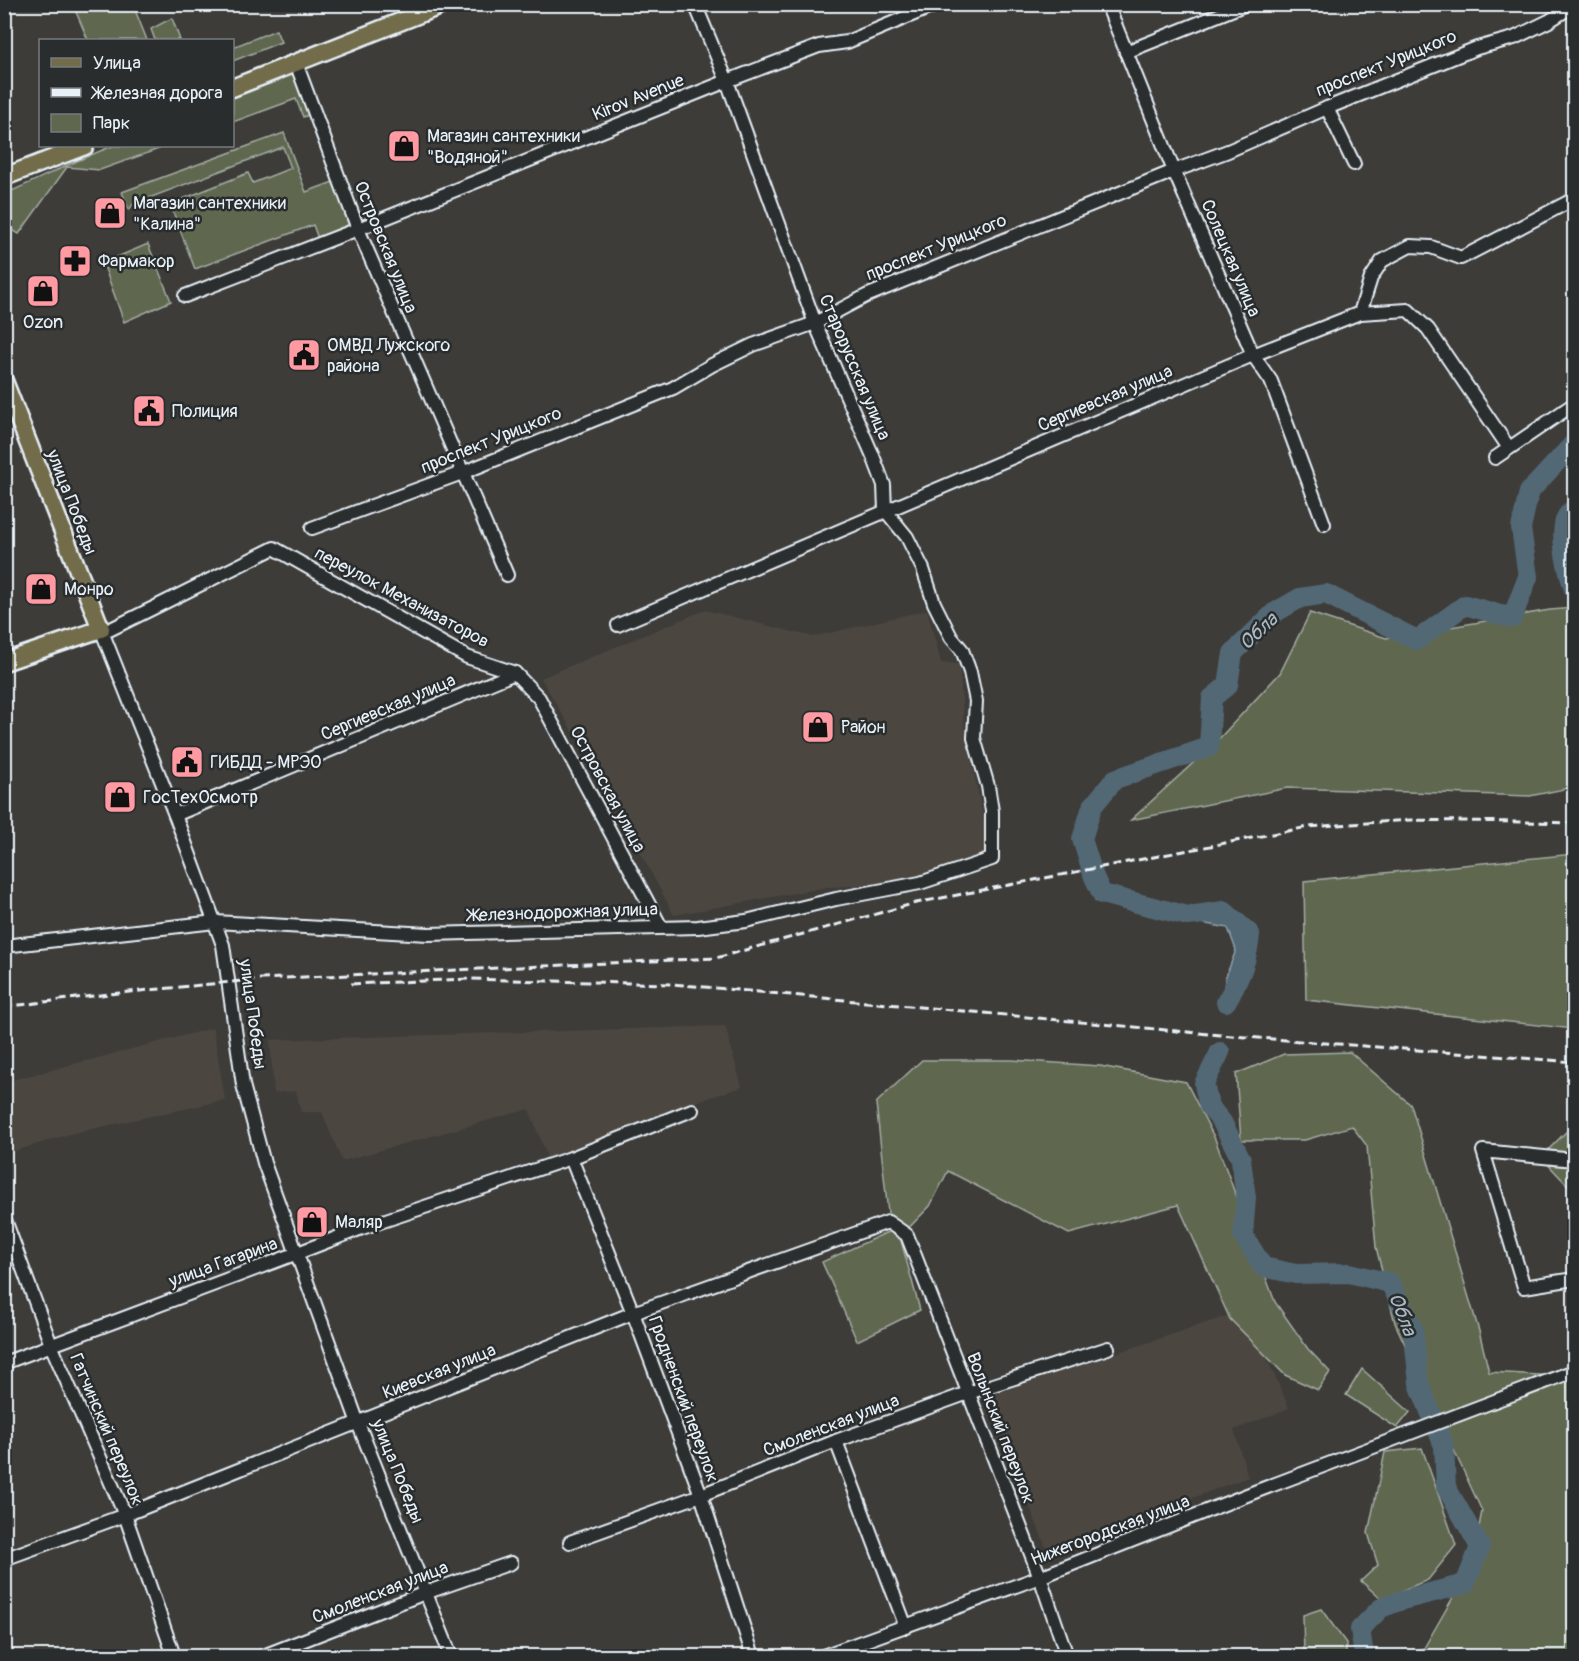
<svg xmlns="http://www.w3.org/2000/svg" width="1579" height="1661" viewBox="0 0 1579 1661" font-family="Pangolin,sans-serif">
<rect width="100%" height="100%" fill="#3e3c39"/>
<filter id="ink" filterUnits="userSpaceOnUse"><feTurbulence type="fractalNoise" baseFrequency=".0167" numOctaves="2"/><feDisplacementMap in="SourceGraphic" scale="12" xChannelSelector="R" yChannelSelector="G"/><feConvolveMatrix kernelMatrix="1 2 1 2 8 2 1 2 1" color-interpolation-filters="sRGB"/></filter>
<g filter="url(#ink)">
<g fill="#4c4641">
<path d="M705 610 813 637 927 610 941 663 959 664 964 725 992 859 920 883 828 887 674 915 607 790 541 678Z"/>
<path d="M725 1026 742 1087 667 1111 548 1159 529 1109 342 1161 322 1112H301L296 1091 274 1093 270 1040Z"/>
<path d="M213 1028 225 1100 73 1133 5 1154V1082Z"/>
<path d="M1245 1310 1289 1408 1234 1430 1248 1477 1048 1552 986 1397Z"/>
</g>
<g fill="#5f684f" stroke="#a4aca4" stroke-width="1.5">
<path d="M73 5H133L147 40H88Z"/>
<path d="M172 18 180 40H155L151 29Z"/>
<path d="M276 30 281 42 233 61V47Z"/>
<path d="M295 74 311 114 303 117 296 99 233 122V98Z"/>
<path d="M284 133 306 192 336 181 354 230 320 244 313 225 195 269 170 204 248 173 253 183 291 168 283 147 133 204 129 210 122 192Z"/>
<path d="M113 146H167L100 170 67 167 19 234 7 227 5 219V194C41 178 76 160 113 146Z"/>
<path d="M148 244 171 301 124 322 103 263Z"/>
<path d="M1574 608V787L1530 796 1287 788 1131 820 1216 742 1280 673 1310 613 1386 638 1550 610Z"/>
<path d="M1574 854V1029L1306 1000 1304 881Z"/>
<path d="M1350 1052 1411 1105 1479 1331 1489 1372 1574 1377V1656H1403L1424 1648 1472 1564 1482 1511 1395 1323 1376 1247 1367 1146 1352 1126 1305 1140H1241L1236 1074 1284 1054Z"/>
<path d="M922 1060H1012L1100 1066 1186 1082 1215 1139 1275 1302 1308 1349 1330 1372 1318 1390 1285 1375 1230 1319 1178 1205 1069 1234 948 1171 930 1206 900 1237 920 1310 857 1341 822 1262 890 1231 876 1103Z"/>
<path d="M1574 1129V1192L1541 1157 1567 1131Z"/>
<path d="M1362 1369 1410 1412 1397 1428 1346 1395Z"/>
<path d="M1422 1448 1456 1545 1428 1580 1381 1599 1361 1581 1378 1565 1368 1533 1385 1452Z"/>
<path d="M1321 1609 1346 1643V1656H1304L1303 1615Z"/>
</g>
<path fill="#526775" stroke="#8e9ea9" stroke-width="1.5" d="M1102 894 1188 916 1224 911 1250 934C1248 960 1239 980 1226 1002L1223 998 1225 979 1236 950 1228 928 1185 920 1148 910H1127L1095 901Z"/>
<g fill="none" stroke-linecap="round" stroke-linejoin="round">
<g stroke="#526775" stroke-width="20">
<path d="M1574 509C1553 520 1568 571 1574 589"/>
<path d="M1226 1002C1239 980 1248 960 1250 934L1224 911 1188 916 1102 894 1094 877 1082 839 1092 807 1115 779 1209 747 1212 698 1228 685 1233 653 1274 613 1300 598 1326 594 1417 640 1465 605 1512 618 1528 577 1521 528 1529 492 1574 443"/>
<path d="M1220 1052 1204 1084 1209 1106 1222 1122 1241 1159 1246 1198 1243 1235 1263 1267 1296 1274 1349 1273 1390 1283 1413 1328 1419 1384 1444 1446 1446 1487 1480 1547 1465 1584 1402 1600 1381 1608 1360 1629 1364 1656"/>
</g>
<g stroke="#e8f1f8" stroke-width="16">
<g id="minor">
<path d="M1107 4 1174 171 1253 355 1271 381 1324 524"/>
<path d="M1126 52 1246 4"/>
<path d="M296 63 358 229 507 575"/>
<path d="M1327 108 1354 164"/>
<path d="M185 296 358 229 727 81 819 46 847 42 938 4"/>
<path d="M1360 313 1408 310 1428 329 1509 448"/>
<path d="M1495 458 1574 404"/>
<path d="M312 528 462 473 673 388 712 365 753 345 815 323 866 296 1174 171 1228 151 1327 108 1477 48 1514 38 1549 21 1574 5"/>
<path d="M618 625 1253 355 1360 313 1371 278 1382 261 1410 246 1431 247 1461 258 1574 199"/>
<path d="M175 815 515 673"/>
<path d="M4 946 215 922 428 934 698 927 746 921 836 899 920 883 992 859V811L988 786 974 738 976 701 970 672 962 650 951 637 934 603 923 569 907 537 885 510 884 485 873 456 815 323 727 81 695 4"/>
<path d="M571 1158 633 1313 701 1495 753 1656"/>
<path d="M1574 1160 1483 1151 1524 1287 1574 1279"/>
<path d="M4 1217 51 1345 125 1515 174 1656"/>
<path d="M4 1363 295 1254 362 1228 571 1158 692 1110"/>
<path d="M836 1441 906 1627"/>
<path d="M570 1542 701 1495 836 1441 968 1393 1108 1348"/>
<path d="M4 1559 125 1515 633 1313 888 1222 907 1235 1040 1577 1067 1656"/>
<path d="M263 1656 425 1593 511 1563"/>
<path d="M451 1656 358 1423 264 1163 243 1085 223 945 175 815 101 629 109 630 274 548 467 657 515 673 539 698 661 927"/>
<path d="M823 1656 1040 1577 1257 1491 1574 1371"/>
</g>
</g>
<g stroke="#e8f1f8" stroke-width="21">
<g id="major">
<path d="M232 88 445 4"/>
<path d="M4 177 85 146"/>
<path d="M4 381 101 629 4 662"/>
</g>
</g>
<use href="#minor" stroke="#2a2d2e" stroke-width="12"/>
<use href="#major" stroke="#726c4b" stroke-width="16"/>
<g stroke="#e8f1f8" stroke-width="3" stroke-dasharray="9 4.5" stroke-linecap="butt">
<path d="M351 984 469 979 672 984 1220 1035 1574 1062"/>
<path d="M4 1007 109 994 262 979 716 958 916 903 1308 827 1410 820 1574 823"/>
</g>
</g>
</g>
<defs>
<g id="shop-square" transform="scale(1.725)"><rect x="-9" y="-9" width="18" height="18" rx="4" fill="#ff9aa2" stroke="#2a2d2e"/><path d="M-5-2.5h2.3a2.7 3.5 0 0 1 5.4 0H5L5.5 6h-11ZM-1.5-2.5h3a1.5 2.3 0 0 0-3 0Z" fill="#111"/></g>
<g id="pharmacy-square" transform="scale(1.725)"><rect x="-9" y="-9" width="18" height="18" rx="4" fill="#ff9aa2" stroke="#2a2d2e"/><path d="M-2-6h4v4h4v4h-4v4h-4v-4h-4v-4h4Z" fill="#111"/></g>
<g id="civic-square" transform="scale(1.725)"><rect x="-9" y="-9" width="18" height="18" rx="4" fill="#ff9aa2" stroke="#2a2d2e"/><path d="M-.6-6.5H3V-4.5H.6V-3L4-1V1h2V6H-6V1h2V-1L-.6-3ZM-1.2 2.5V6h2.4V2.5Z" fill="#111"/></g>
</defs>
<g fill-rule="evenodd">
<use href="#shop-square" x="404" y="146"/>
<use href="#shop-square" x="110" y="213"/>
<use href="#pharmacy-square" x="75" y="261"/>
<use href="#shop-square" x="43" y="291"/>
<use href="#civic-square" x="304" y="355"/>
<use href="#civic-square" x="149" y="411"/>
<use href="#shop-square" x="41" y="589"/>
<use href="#shop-square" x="818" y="727"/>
<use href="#civic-square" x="187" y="762"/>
<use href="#shop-square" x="120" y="797"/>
<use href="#shop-square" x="312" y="1222"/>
</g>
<g text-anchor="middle" stroke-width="5" stroke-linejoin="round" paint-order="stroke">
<g font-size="18" fill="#e8f1f8" stroke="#2a2d2e">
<text transform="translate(1386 63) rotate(-22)" y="6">проспект Урицкого</text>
<text transform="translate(638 97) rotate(-22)" y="6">Kirov Avenue</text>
<text transform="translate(386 247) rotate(68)" y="6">Островская улица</text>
<text transform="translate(936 247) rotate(-22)" y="6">проспект Урицкого</text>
<text transform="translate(1231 258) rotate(67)" y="6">Солецкая улица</text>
<text transform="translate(855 367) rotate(67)" y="6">Старорусская улица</text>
<text transform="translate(1105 398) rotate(-23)" y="6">Сергиевская улица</text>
<text transform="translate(491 440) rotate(-22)" y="6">проспект Урицкого</text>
<text transform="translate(72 502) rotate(69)" y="6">улица Победы</text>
<text transform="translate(402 597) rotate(28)" y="6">переулок Механизаторов</text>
<text transform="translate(388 707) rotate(-23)" y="6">Сергиевская улица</text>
<text transform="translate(608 789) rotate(62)" y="6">Островская улица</text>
<text transform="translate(563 912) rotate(-2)" y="6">Железнодорожная улица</text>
<text transform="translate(253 1014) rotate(82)" y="6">улица Победы</text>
<text transform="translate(223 1262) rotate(-20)" y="6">улица Гагарина</text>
<text transform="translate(439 1371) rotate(-22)" y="6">Киевская улица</text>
<text transform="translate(684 1399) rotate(70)" y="6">Гродненский переулок</text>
<text transform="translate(831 1425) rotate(-21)" y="6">Смоленская улица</text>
<text transform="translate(1001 1428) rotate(69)" y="6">Волынский переулок</text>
<text transform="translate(107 1429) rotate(67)" y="6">Гатчинский переулок</text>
<text transform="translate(398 1471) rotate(68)" y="6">улица Победы</text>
<text transform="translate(1110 1530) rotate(-21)" y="6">Нижегородская улица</text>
<text transform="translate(380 1592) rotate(-21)" y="6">Смоленская улица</text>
</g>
<g font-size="18" fill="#e8f1f8" stroke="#2a2d2e" text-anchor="start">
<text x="427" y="142">Магазин сантехники<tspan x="427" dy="21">"Водяной"</tspan></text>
<text x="133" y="209">Магазин сантехники<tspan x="133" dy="21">"Калина"</tspan></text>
<text x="98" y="267">Фармакор</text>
<text x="43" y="328" text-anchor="middle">Ozon</text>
<text x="327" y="351">ОМВД Лужского<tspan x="327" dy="21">района</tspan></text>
<text x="172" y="417">Полиция</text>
<text x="64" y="595">Монро</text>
<text x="841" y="733">Район</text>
<text x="210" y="768">ГИБДД - МРЭО</text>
<text x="143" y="803">ГосТехОсмотр</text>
<text x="335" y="1228">Маляр</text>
</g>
<g font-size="20" font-style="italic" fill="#acbac4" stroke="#2a2d2e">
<text transform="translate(1258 631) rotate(-43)" y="7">Обла</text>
<text transform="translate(1403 1314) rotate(69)" y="7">Обла</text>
</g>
</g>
<rect width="1579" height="1661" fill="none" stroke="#2a2d2e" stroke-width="24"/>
<rect x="12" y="12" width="1555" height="1637" fill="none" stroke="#e8f1f8" stroke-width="2" filter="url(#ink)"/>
<rect x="39" y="39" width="195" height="108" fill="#2a2d2e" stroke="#767b7f" stroke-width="1.5"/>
<rect x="51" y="58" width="30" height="9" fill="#726c4b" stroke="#767b7f" stroke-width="1.5"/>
<text x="93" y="69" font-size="18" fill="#e8f1f8">Улица</text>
<rect x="51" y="88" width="30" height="9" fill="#e8f1f8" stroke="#767b7f" stroke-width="1.5"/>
<text x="93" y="99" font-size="18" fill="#e8f1f8">Железная дорога</text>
<rect x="51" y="114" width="30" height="18" fill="#5f684f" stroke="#767b7f" stroke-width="1.5"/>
<text x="93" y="129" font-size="18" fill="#e8f1f8">Парк</text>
</svg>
